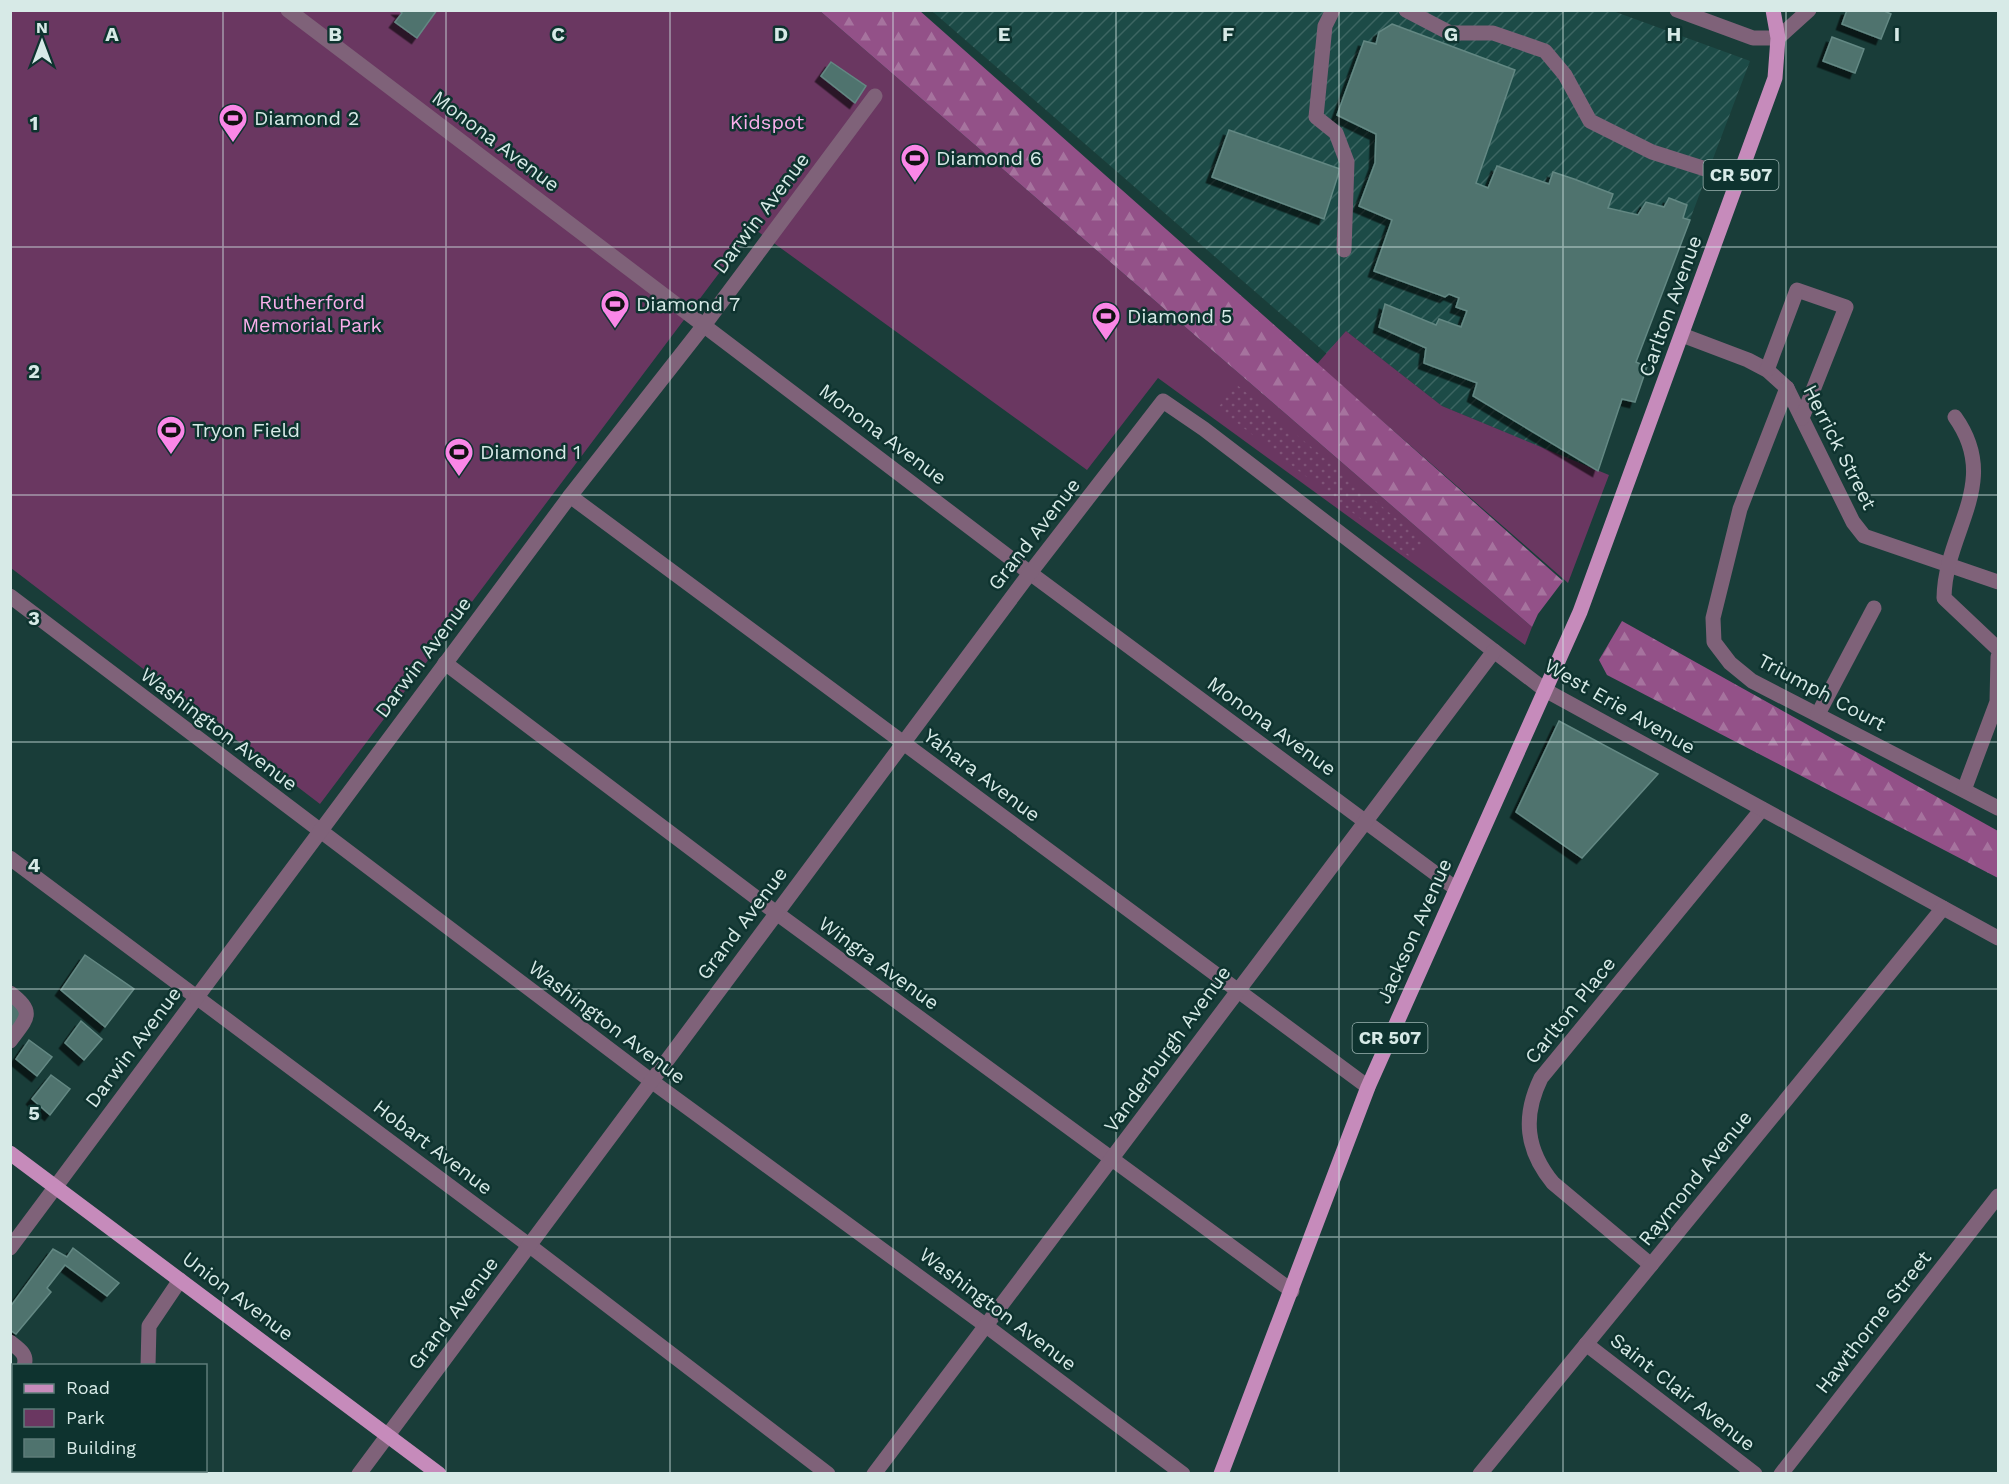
<svg xmlns="http://www.w3.org/2000/svg" width="2009" height="1484" viewBox="0 0 2009 1484" font-family="'Work Sans',sans-serif">
<defs>
<pattern id="industrial-furrows" width="10" height="10" patternUnits="userSpaceOnUse" patternTransform="scale(1.5)"><rect width="10" height="10" fill="#1c4b47"/><path d="M-1 1l2-2M0 10L10 0M9 11l2-2" fill="none" stroke="#3c6562"/></pattern>
<pattern id="forest-firs" width="22" height="20" patternUnits="userSpaceOnUse" patternTransform="scale(1.5)"><rect width="22" height="20" fill="#935188"/><path d="M5 1l3.5 6h-7zM16 11l3.5 6h-7z" fill="#a6739e"/></pattern>
<pattern id="garden-dots" width="8" height="8" patternUnits="userSpaceOnUse" patternTransform="scale(1.5)"><rect width="8" height="8" fill="#6a3761"/><path d="M2 2h.1M6 6h.1" fill="none" stroke="#7f5478" stroke-width="1.8" stroke-linecap="round"/></pattern>
<filter id="shadow"><feDropShadow dx="-5.5" dy="5.5" stdDeviation="0" flood-color="#0009"/></filter>
</defs>
<rect width="100%" height="100%" fill="#193d39"/>
<path fill="url(#industrial-furrows)" d="M932 11H1613L1750 61 1622 399 1598 471 1442 406 1346 331 1327 354Z"/>
<g fill="#6a3761">
<path d="M10 11H820L1532 627 1525 645 1158 378 1087 470 753 228 320 804 11 568Z"/>
<path d="M1346 331 1442 406 1609 475 1568 583 1317 364Z"/>
</g>
<g fill="url(#forest-firs)">
<path d="M820 11H920L1563 581 1538 614 1532 627Z"/>
<path d="M1622 621 1998 831V878L1607 675 1599 660Z"/>
</g>
<path fill="url(#garden-dots)" d="M1236 384 1423 541 1411 558 1218 408Z"/>
<g fill="#4f736e" stroke="#638883" stroke-width="1.5" filter="url(#shadow)">
<path d="M398 10H437L417 38 395 22 402 13Z"/>
<path d="M1847 10H1882L1891 14 1881 39 1842 24Z"/>
<path d="M1392 24 1515 70 1476 183 1488 188 1497 166 1549 184 1553 172 1574 179 1613 194 1608 208 1638 215 1646 202 1664 207 1669 198 1687 205 1683 218 1690 220 1636 362 1647 367 1635 402 1622 399 1598 471 1473 396 1477 383 1424 363 1426 348 1379 327 1385 304 1436 325 1439 319 1461 327 1467 311 1456 307 1459 298 1449 294 1445 297 1374 271 1392 220 1359 206 1375 163 1376 134 1337 115 1364 41 1376 44 1379 32Z"/>
<path d="M1832 37 1864 49 1855 73 1823 61Z"/>
<path d="M831 62 866 86 855 103 821 76Z"/>
<path d="M1229 130 1340 169 1324 219 1212 177Z"/>
<path d="M1559 721 1658 774 1582 858 1516 812Z"/>
<path d="M85 955 134 989 105 1027 61 990Z"/>
<path d="M10 1000 26 1010 10 1031Z"/>
<path d="M81 1021 102 1039 84 1060 65 1043Z"/>
<path d="M29 1040 52 1057 37 1076 16 1059Z"/>
<path d="M51 1075 70 1089 50 1115 32 1099Z"/>
<path d="M73 1248 119 1283 107 1296 65 1265 47 1288 51 1292 16 1334 10 1330V1307L53 1249 67 1257Z"/>
<path d="M11 1417 14 1419V1451L10 1449Z"/>
</g>
<g fill="none" stroke-linecap="round" stroke-linejoin="round">
<g stroke="#7f6279" stroke-width="15">
<path d="M288 10 1030 573 1455 888"/>
<path d="M1333 10 1325 26 1316 117 1336 133 1347 162 1344 250"/>
<path d="M1406 10 1450 33H1493L1545 51 1565 75 1590 121 1652 152 1740 180"/>
<path d="M1677 10 1753 38H1778L1809 10"/>
<path d="M1682 335 1748 360 1767 370 1787 388 1853 522 1864 536 1998 582"/>
<path d="M1767 370 1797 290 1846 307 1802 418"/>
<path d="M1787 388 1740 509 1713 618 1714 642 1730 663 1752 681 1998 808"/>
<path d="M1955 417C2002 483 1945 530 1944 598L1998 649"/>
<path d="M570 496 1368 1087"/>
<path d="M10 596 650 1080 985 1325 1183 1474"/>
<path d="M445 663 775 912 1292 1291"/>
<path d="M1818 714 1874 608"/>
<path d="M1964 790 1997 702 1998 657"/>
<path d="M10 858 530 1246 828 1474"/>
<path d="M10 993C36 1013 27 1018 10 1041"/>
<path d="M10 1248 570 496 705 324 875 96"/>
<path d="M1651 1265 1553 1183C1526 1150 1522 1117 1541 1078L1762 809"/>
<path d="M10 1342C19 1349 28 1354 24 1366"/>
<path d="M1586 1344 1755 1474"/>
<path d="M148 1366 149 1326 180 1280"/>
<path d="M150 1470 154 1474"/>
<path d="M359 1474 1030 573 1163 401 1204 429 1545 690 1998 938"/>
<path d="M874 1474 1494 651"/>
<path d="M1480 1474 1943 908"/>
<path d="M1781 1474 1998 1196"/>
</g>
<g stroke="#c68bbb" stroke-width="15">
<path d="M10 1153 439 1474"/>
<path d="M1221 1474 1368 1087 1580 612 1775 78 1778 38 1773 10"/>
</g>
</g>
<path fill="none" stroke="#d7eae7" stroke-width="1.5" stroke-opacity="0.55" d="M223 10V1474M446 10V1474M670 10V1474M893 10V1474M1116 10V1474M1339 10V1474M1563 10V1474M1786 10V1474M10 247H1998M10 495H1998M10 742H1998M10 989H1998M10 1237H1998"/>
<defs>
<g id="stadium-pin" transform="scale(1.5)"><path d="M0 17L-7.5 6A9.5 9.5 0 1 1 7.5 6Z" fill="#fa87e7" stroke="#0e332f"/><path d="M0-5a6.5 5 0 1 0 0 10a6.5 5 0 1 0 0-10ZM-3.5-1.8h7v3.6h-7Z" fill="#111"/></g>
</defs>
<g fill-rule="evenodd">
<use href="#stadium-pin" x="233" y="118"/>
<use href="#stadium-pin" x="915" y="158"/>
<use href="#stadium-pin" x="615" y="304"/>
<use href="#stadium-pin" x="1106" y="316"/>
<use href="#stadium-pin" x="171" y="430"/>
<use href="#stadium-pin" x="459" y="452"/>
</g>
<g text-anchor="middle" stroke-width="5" stroke-linejoin="round" paint-order="stroke">
<g fill="#0e332f" stroke="#9bb3b0" stroke-width="1.5">
<rect x="1703.5" y="160" width="75" height="30" rx="4.5"/>
<rect x="1352.5" y="1023" width="75" height="30" rx="4.5"/>
</g>
<g font-size="18" font-weight="bold" fill="#d7eae7">
<text x="1741" y="181">CR 507</text>
<text x="1390" y="1044">CR 507</text>
</g>
<g font-size="20" fill="#d7eae7" stroke="#0e332f" text-anchor="start">
<text x="254" y="125">Diamond 2</text>
<text x="936" y="165">Diamond 6</text>
<text x="636" y="311">Diamond 7</text>
<text x="1127" y="323">Diamond 5</text>
<text x="192" y="437">Tryon Field</text>
<text x="480" y="459">Diamond 1</text>
</g>
<g font-size="20" fill="#faafeb" stroke="#0e332f">
<text x="767" y="129">Kidspot</text>
<text x="312" y="309">Rutherford<tspan x="312" dy="23">Memorial Park</tspan></text>
</g>
<g font-size="20" fill="#d7eae7" stroke="#0e332f">
<text transform="translate(496 141) rotate(37)" y="7">Monona Avenue</text>
<text transform="translate(761 213) rotate(-53)" y="7">Darwin Avenue</text>
<text transform="translate(1670 306) rotate(-70)" y="7">Carlton Avenue</text>
<text transform="translate(883 434) rotate(37)" y="7">Monona Avenue</text>
<text transform="translate(1840 447) rotate(63)" y="7">Herrick Street</text>
<text transform="translate(1034 534) rotate(-52)" y="7">Grand Avenue</text>
<text transform="translate(423 657) rotate(-53)" y="7">Darwin Avenue</text>
<text transform="translate(1822 692) rotate(28)" y="7">Triumph Court</text>
<text transform="translate(1620 706) rotate(30)" y="7">West Erie Avenue</text>
<text transform="translate(1272 726) rotate(36)" y="7">Monona Avenue</text>
<text transform="translate(219 729) rotate(37)" y="7">Washington Avenue</text>
<text transform="translate(982 775) rotate(37)" y="7">Yahara Avenue</text>
<text transform="translate(742 923) rotate(-53)" y="7">Grand Avenue</text>
<text transform="translate(1414 931) rotate(-66)" y="7">Jackson Avenue</text>
<text transform="translate(879 963) rotate(36)" y="7">Wingra Avenue</text>
<text transform="translate(1570 1010) rotate(-51)" y="7">Carlton Place</text>
<text transform="translate(607 1022) rotate(37)" y="7">Washington Avenue</text>
<text transform="translate(133 1047) rotate(-53)" y="7">Darwin Avenue</text>
<text transform="translate(1167 1049) rotate(-54)" y="7">Vanderburgh Avenue</text>
<text transform="translate(433 1147) rotate(37)" y="7">Hobart Avenue</text>
<text transform="translate(1695 1178) rotate(-51)" y="7">Raymond Avenue</text>
<text transform="translate(238 1296) rotate(37)" y="7">Union Avenue</text>
<text transform="translate(998 1309) rotate(37)" y="7">Washington Avenue</text>
<text transform="translate(453 1313) rotate(-53)" y="7">Grand Avenue</text>
<text transform="translate(1873 1322) rotate(-52)" y="7">Hawthorne Street</text>
<text transform="translate(1683 1392) rotate(38)" y="7">Saint Clair Avenue</text>
</g>
</g>
<g font-size="20" text-anchor="middle" font-weight="bold" fill="#d7eae7" stroke="#0e332f" stroke-width="5" stroke-linejoin="round" paint-order="stroke">
<text x="112" y="41">A</text>
<text x="335" y="41">B</text>
<text x="558" y="41">C</text>
<text x="781" y="41">D</text>
<text x="1004" y="41">E</text>
<text x="1228" y="41">F</text>
<text x="1451" y="41">G</text>
<text x="1674" y="41">H</text>
<text x="1897" y="41">I</text>
<text x="34" y="130">1</text>
<text x="34" y="378">2</text>
<text x="34" y="625">3</text>
<text x="34" y="872">4</text>
<text x="34" y="1120">5</text>
</g>
<rect width="2009" height="1484" fill="none" stroke="#d7eae7" stroke-width="24"/>
<rect x="12" y="1364" width="195" height="108" fill="#0e332f" stroke="#5e7c79" stroke-width="1.5"/>
<rect x="24" y="1384" width="30" height="9" fill="#c68bbb" stroke="#5e7c79" stroke-width="1.5"/>
<text x="66" y="1394" font-size="18" fill="#d7eae7">Road</text>
<rect x="24" y="1409" width="30" height="18" fill="#6a3761" stroke="#5e7c79" stroke-width="1.5"/>
<text x="66" y="1424" font-size="18" fill="#d7eae7">Park</text>
<rect x="24" y="1439" width="30" height="18" fill="#4f736e" stroke="#5e7c79" stroke-width="1.5"/>
<text x="66" y="1454" font-size="18" fill="#d7eae7">Building</text>
<g transform="translate(42 42)" stroke="#0e332f" stroke-width="4.5" paint-order="stroke">
<path d="M0-4.5L10 22L0 15L-10 22Z" fill="#d7eae7"/>
<text y="-9" font-size="16" font-weight="bold" text-anchor="middle" fill="#d7eae7">N</text>
</g>
</svg>
